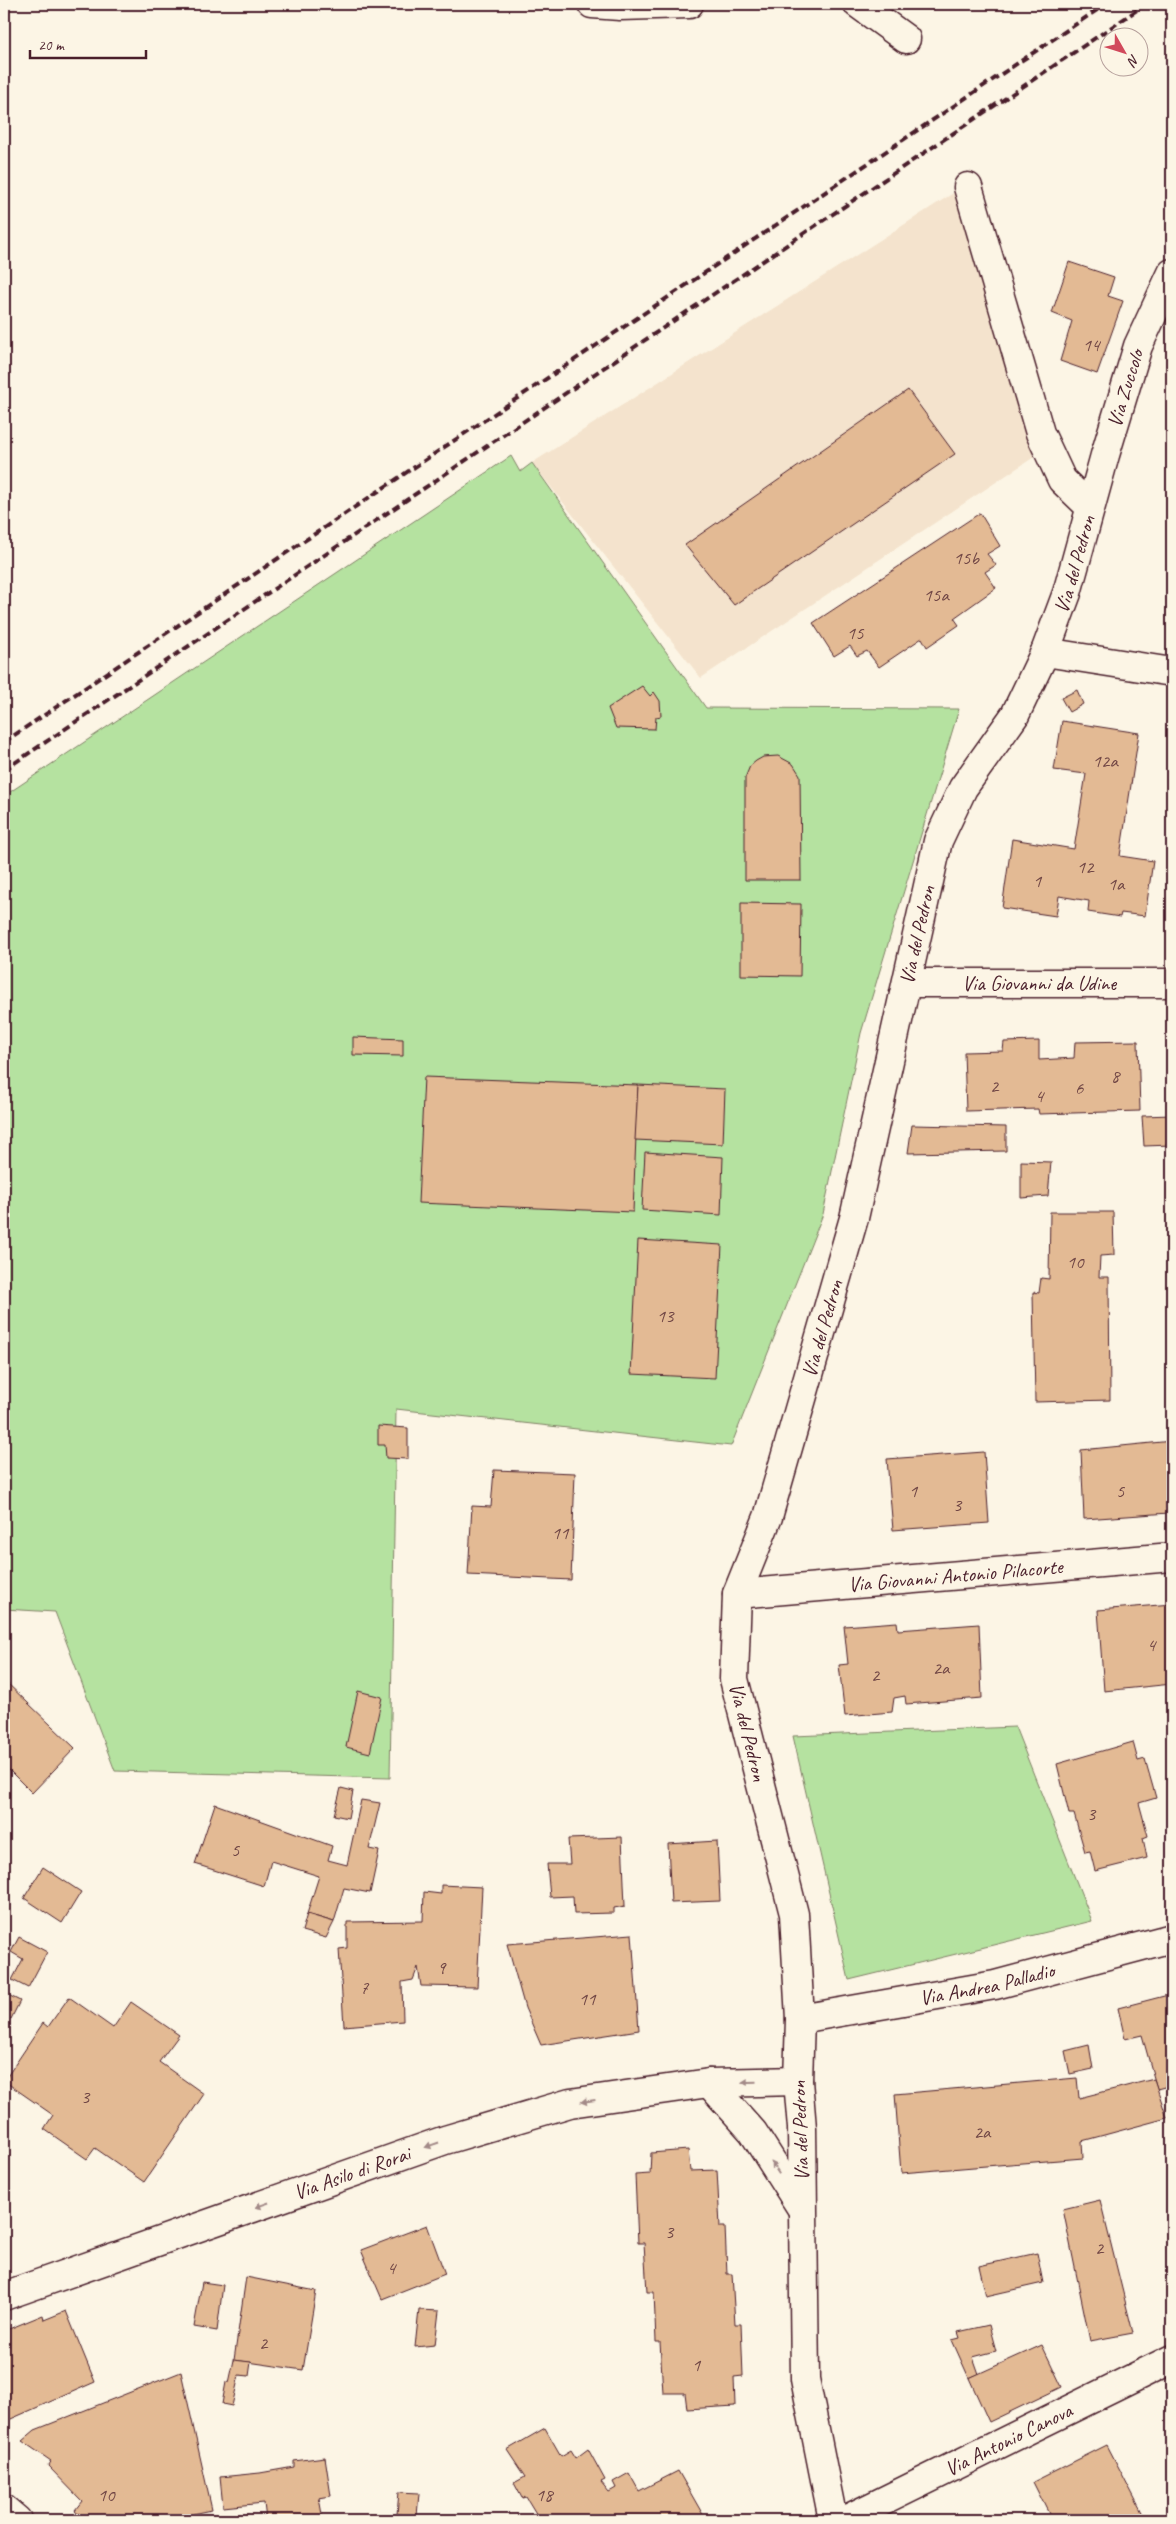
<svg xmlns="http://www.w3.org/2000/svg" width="1176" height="2524" viewBox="0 0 1176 2524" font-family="Caveat,sans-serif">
<rect width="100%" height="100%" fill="#fcf5e5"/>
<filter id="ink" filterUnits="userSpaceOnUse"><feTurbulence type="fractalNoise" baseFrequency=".02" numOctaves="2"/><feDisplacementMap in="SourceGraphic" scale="10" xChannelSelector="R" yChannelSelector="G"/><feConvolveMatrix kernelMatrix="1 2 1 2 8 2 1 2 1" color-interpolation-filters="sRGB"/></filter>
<g filter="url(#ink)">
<path fill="#f4e3cd" d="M955 192 1040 453 701 678 532 463Z"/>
<g fill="#b5e2a0" stroke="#808066">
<path d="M511 456 520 472 532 463 706 708 959 709 861 1033 823 1214 731 1446 396 1409 390 1778 115 1771 55 1612 4 1609V796Z"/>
<path d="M1015 1727 1092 1921 849 1980 793 1736Z"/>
</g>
<g fill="#e3ba94" stroke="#4a1f2b">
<path d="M1069 262 1114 277 1108 296 1123 301 1097 374 1060 361 1072 321 1052 313Z"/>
<path d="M908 390 955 454 734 605 685 545Z"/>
<path d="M980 513 1000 546 987 554 996 565 985 572 996 588 954 618 959 625 927 647 922 638 879 667 867 651 857 656 850 646 834 656 813 623Z"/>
<path d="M1172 567V601L1167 600Z"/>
<path d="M642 686 650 696 654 692 660 701 661 716 656 717 655 729 616 728 608 708Z"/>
<path d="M1077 690 1083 704 1069 712 1061 698Z"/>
<path d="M1062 721 1139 733 1120 856 1153 861 1145 916 1121 913 1120 917 1088 912 1089 901 1059 896 1056 916 1002 908 1012 839 1074 849 1086 774 1054 770Z"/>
<path d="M778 756 793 764 800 775 801 880H745V778L750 766 756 761 763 757Z"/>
<path d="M741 903 801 904 800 976 741 975Z"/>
<path d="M353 1037 403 1039V1056L353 1055Z"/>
<path d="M1039 1041V1060L1074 1058 1075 1042 1138 1041 1140 1111 1039 1114 1038 1109 966 1111 964 1052 1003 1051 1004 1042Z"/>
<path d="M424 1077 638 1085 633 1212 418 1203Z"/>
<path d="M638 1085 725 1089 723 1144 635 1140Z"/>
<path d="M1172 1115V1145L1144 1146 1142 1116Z"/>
<path d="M912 1125 1006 1127V1151L908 1153Z"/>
<path d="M645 1152 723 1157 721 1215 642 1210Z"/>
<path d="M1021 1161 1051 1162 1048 1196 1021 1198Z"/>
<path d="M1050 1212H1113L1114 1255 1100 1256 1099 1277H1109L1110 1400 1035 1402 1033 1292 1039 1293 1041 1278 1049 1279Z"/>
<path d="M638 1240 722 1245 715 1378 631 1374Z"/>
<path d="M378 1426 408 1428V1459L386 1458 385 1445H378Z"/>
<path d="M1172 1441V1491L1168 1492 1169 1513 1084 1519 1081 1450Z"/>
<path d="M984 1452 989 1523 893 1530 887 1459Z"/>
<path d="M494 1470 575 1473 571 1580 468 1575 472 1506 491 1507Z"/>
<path d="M1172 1604V1684L1104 1691 1098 1610Z"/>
<path d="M897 1622 898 1630 979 1624 982 1698 906 1704 905 1696 894 1698 892 1712 845 1716 839 1665 848 1664 844 1626Z"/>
<path d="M4 1680 75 1748 32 1793 4 1765Z"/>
<path d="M358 1691 382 1697 370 1753 346 1747Z"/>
<path d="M1133 1742 1138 1761 1145 1759 1156 1798 1139 1803 1148 1836 1143 1838 1147 1858 1095 1871 1090 1851 1085 1852 1074 1814H1069L1057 1764Z"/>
<path d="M341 1788 353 1791 348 1818 334 1815Z"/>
<path d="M361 1800 380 1803 369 1849 379 1851 370 1893 344 1888 334 1922 307 1914 319 1876 271 1861 264 1886 195 1864 215 1804 332 1846 328 1860 347 1865Z"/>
<path d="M622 1837 625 1906 614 1908V1913L574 1914 573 1896 550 1897 547 1864H570L568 1839Z"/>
<path d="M717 1841 720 1901 671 1903 668 1844Z"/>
<path d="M43 1867 81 1892 62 1923 24 1898Z"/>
<path d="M441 1885 482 1887 477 1987 421 1986 418 1967 413 1980 402 1982 403 2021 344 2026 339 1949 347 1948V1922L423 1921 424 1892 441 1894Z"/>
<path d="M307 1914 334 1922 326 1938 302 1931Z"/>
<path d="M632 1934 639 2030 541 2045 525 2008 507 1944Z"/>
<path d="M19 1937 47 1952 28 1988 12 1980 23 1959 11 1952Z"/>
<path d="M6 1994 20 2001 11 2019 4 2016V1998Z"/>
<path d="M1172 1994V2085L1157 2089 1142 2035 1125 2039 1118 2008Z"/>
<path d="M69 1997 113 2028 131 2002 179 2035 159 2062 204 2094 144 2182 95 2148 87 2159 44 2129 53 2115 4 2081 43 2023 48 2027Z"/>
<path d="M1089 2045 1093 2069 1070 2074 1065 2051Z"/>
<path d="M1077 2078 1079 2098 1154 2079 1167 2118 1082 2141 1083 2158 901 2173 895 2094Z"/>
<path d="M688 2150 690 2171 717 2170 720 2227H725L727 2274H732L735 2324H741L743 2376 734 2377 735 2406 687 2409 685 2393H663L660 2342H656L654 2292H647L644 2243H638L635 2175 650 2174 651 2153Z"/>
<path d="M1100 2200 1133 2333 1090 2341 1063 2209Z"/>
<path d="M427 2225 445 2274 382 2299 361 2250Z"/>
<path d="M1037 2253 1043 2283 986 2296 979 2266Z"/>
<path d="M246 2277 316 2291 303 2370 234 2360Z"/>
<path d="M202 2282 223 2285 217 2331 194 2327Z"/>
<path d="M419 2310 439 2311 435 2345 415 2347Z"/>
<path d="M66 2311 95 2382 4 2422V2331L43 2315 44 2320Z"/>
<path d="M989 2325 996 2351 973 2357 979 2374 969 2378 952 2340 960 2338 958 2332Z"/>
<path d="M1042 2345 1062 2387 989 2422 969 2378Z"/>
<path d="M234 2360 251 2362 249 2376 239 2375 232 2406 222 2404 226 2382 229 2383Z"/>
<path d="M181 2372 212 2510 193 2514 194 2520H86L75 2510 82 2501 48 2466 51 2461 22 2441 35 2430Z"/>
<path d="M545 2428 561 2456 571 2450 576 2458 588 2449 605 2480 601 2482 609 2492 616 2488 613 2482 629 2473 639 2491 678 2471 706 2520H540L526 2497 522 2498 514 2483 525 2477 507 2450Z"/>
<path d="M1107 2445 1146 2520H1052L1033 2482Z"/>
<path d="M325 2457 331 2496 319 2498 323 2520H266L264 2503 223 2507 220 2477 260 2473 294 2467V2461Z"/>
<path d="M399 2492 419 2493 417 2516 397 2514Z"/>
</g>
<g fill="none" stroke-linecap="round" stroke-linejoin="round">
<g stroke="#4a1f2b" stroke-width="31">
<g id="street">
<path d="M592 4 620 6 689 4"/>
<path d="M858 4 906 39"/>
<path d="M968 187 1040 433 1062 480 1090 507"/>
<path d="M1045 652 1172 672"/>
<path id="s1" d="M907 983H1172"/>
<path id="s2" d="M737 1594 1172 1557"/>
<path id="s3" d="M800 2019 995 1985 1172 1938"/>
<path d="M709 2083 753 2132 802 2209"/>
<path id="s4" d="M4 2296 445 2140 570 2103 709 2083 798 2081"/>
<path d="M4 2509 17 2520"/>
<path id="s5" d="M833 2520 805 2379 802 2128 798 2081 800 2019 794 1914 734 1679 737 1594 768 1517 854 1218 938 841 963 788 1015 715 1045 652 1067 593 1105 455 1138 346 1172 273"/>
<path id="s6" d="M845 2520 1172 2359"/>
</g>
</g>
<use href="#street" stroke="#fcf5e5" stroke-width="28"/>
<g stroke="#4a1f2b" stroke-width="4" stroke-dasharray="8 4" stroke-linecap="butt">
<path d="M4 742 1106 4"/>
<path d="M4 770 1146 4"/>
</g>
</g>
<defs><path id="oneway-solid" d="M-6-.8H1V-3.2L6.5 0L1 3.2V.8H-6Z" transform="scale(1.25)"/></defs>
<g fill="#a38a88">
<use href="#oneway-solid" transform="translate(749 2082) rotate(179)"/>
<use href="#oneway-solid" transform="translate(588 2101) rotate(172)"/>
<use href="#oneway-solid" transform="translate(432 2145) rotate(161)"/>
<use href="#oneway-solid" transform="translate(775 2168) rotate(-123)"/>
<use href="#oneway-solid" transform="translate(262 2205) rotate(161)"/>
</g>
</g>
<g text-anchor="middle" stroke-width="5" stroke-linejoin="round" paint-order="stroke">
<g font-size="19" fill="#704645">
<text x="1091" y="351">14</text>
<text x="966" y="564">15b</text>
<text x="936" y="601">15a</text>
<text x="855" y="639">15</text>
<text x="1105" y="767">12a</text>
<text x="1085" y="873">12</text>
<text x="1037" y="887">1</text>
<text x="1116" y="890">1a</text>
<text x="1115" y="1082">8</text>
<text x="994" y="1092">2</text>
<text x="1079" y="1094">6</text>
<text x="1039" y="1102">4</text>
<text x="1075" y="1268">10</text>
<text x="665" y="1322">13</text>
<text x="913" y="1497">1</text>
<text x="1120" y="1497">5</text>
<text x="957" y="1511">3</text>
<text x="560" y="1539">11</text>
<text x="1151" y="1651">4</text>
<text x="941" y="1674">2a</text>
<text x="875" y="1681">2</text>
<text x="1091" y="1820">3</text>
<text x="235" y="1856">5</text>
<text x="441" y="1974">9</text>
<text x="364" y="1994">7</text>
<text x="587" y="2005">11</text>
<text x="85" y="2103">3</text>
<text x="982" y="2138">2a</text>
<text x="669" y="2238">3</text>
<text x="1099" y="2254">2</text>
<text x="391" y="2274">4</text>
<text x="263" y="2349">2</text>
<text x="696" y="2371">1</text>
<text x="106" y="2501">10</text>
<text x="544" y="2501">18</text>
</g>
<g font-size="21" fill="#4a1f2b" stroke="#fcf5e5">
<text dy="7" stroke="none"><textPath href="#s5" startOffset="2211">Via Zuccolo</textPath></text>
<text dy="7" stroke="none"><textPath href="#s5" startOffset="2028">Via del Pedron</textPath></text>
<text dy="7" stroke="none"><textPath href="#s5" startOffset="1621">Via del Pedron</textPath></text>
<text dy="7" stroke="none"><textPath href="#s1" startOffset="132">Via Giovanni da Udine</textPath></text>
<text dy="7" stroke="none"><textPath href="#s5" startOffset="1216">Via del Pedron</textPath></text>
<text dy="7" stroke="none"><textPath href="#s2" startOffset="219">Via Giovanni Antonio Pilacorte</textPath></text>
<text transform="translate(748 1732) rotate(76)" y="7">Via del Pedron</text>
<text dy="7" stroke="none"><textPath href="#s3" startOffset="190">Via Andrea Palladio</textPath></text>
<text transform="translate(800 2131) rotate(-92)" y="7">Via del Pedron</text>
<text dy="7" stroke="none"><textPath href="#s4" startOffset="369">Via Asilo di Rorai</textPath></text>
<text dy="7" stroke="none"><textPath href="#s6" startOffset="182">Via Antonio Canova</textPath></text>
</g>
</g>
<rect width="1176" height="2524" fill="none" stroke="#fcf5e5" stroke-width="20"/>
<rect x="10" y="10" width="1156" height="2504" fill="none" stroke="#4a1f2b" stroke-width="2" filter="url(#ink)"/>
<g transform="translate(1124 52) rotate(129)"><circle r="24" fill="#fcf5e5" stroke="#b59f9b"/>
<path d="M0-4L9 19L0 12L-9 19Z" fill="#d1495b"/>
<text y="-8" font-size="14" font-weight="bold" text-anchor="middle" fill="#4a1f2b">N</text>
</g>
<path d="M30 50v8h116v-8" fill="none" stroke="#4a1f2b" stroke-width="2.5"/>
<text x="38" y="50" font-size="15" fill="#4a1f2b" stroke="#fcf5e5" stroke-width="4" paint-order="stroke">20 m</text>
</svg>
